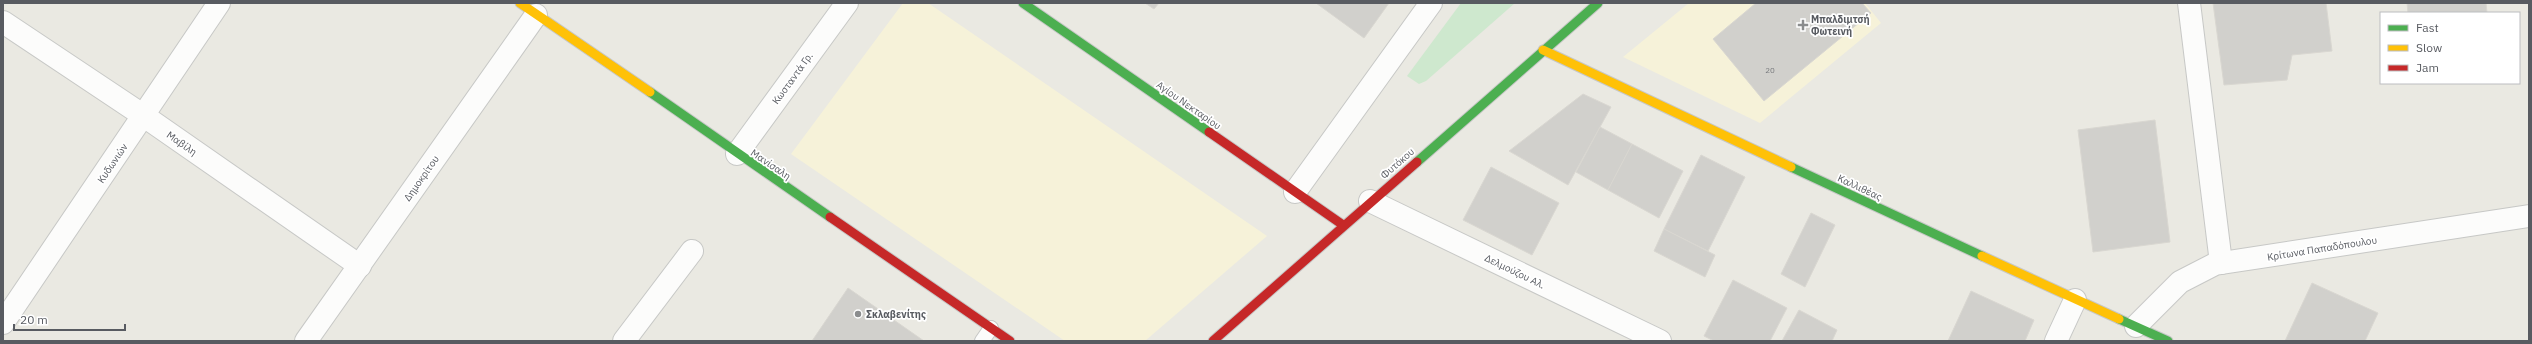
<svg xmlns="http://www.w3.org/2000/svg" width="2532" height="344" viewBox="0 0 2532 344" font-family="'IBM Plex Sans',sans-serif">
<rect width="100%" height="100%" fill="#eae9e2"/>
<g fill="#f6f2d9">
<path d="M903 3H928L1267 236 1145 341H1065L791 154Z"/>
<path d="M1689 3H1865L1881 23 1760 123 1623 57Z"/>
</g>
<path fill="#cee8ce" d="M1461 3H1515L1426 81 1419 84 1407 76Z"/>
<g fill="#d1d0cc" stroke="#d9d7d1">
<path d="M1145 3H1159L1154 9Z"/>
<path d="M1316 3H1389L1364 38Z"/>
<path d="M1756 3H1862L1871 13 1764 101 1713 39Z"/>
<path d="M2213 3H2326L2332 51 2292 55 2287 80 2224 85Z"/>
<path d="M2407 3H2486L2487 13H2408Z"/>
<path d="M1583 94 1611 107 1568 185 1509 151Z"/>
<path d="M2155 120 2170 242 2093 252 2078 130Z"/>
<path d="M1600 127 1632 144 1608 190 1576 172Z"/>
<path d="M1632 144 1683 171 1659 218 1608 190Z"/>
<path d="M1701 155 1745 177 1708 251 1664 229Z"/>
<path d="M1491 167 1559 203 1532 255 1463 220Z"/>
<path d="M1811 213 1835 225 1805 287 1781 274Z"/>
<path d="M1664 229 1715 255 1705 277 1654 251Z"/>
<path d="M1733 280 1787 308 1770 341H1714L1704 336Z"/>
<path d="M2312 283 2378 313 2365 341H2285Z"/>
<path d="M848 288 924 341H812Z"/>
<path d="M1971 291 2034 320 2025 341H1948Z"/>
<path d="M1799 310 1837 330 1832 341H1782Z"/>
</g>
<g fill="none" stroke-linecap="round" stroke-linejoin="round">
<g stroke="#c7c8c6" stroke-width="16">
<path id="lane" d="M982 341 991 328"/>
</g>
<g stroke="#c7c8c6" stroke-width="24">
<g id="street">
<path d="M2189 3 2221 263"/>
<path d="M3 22 144 116 360 266"/>
<path d="M737 154 847 3"/>
<path d="M1295 192 1431 3"/>
<path d="M1370 201 1660 341"/>
<path d="M3 323 219 3"/>
<path d="M2136 326 2180 282 2215 264 2529 216"/>
<path d="M306 341 536 15"/>
<path d="M624 341 692 251"/>
<path d="M2056 341 2075 300"/>
</g>
</g>
<g stroke="#c7c8c7" stroke-width="11">
<g id="fast">
<path d="M1023 3 1209 132"/>
<path d="M650 92 830 217"/>
<path d="M1417 162 1598 3"/>
<path d="M1791 167 1982 256"/>
<path d="M2119 319 2168 341"/>
</g>
</g>
<g stroke="#c7c8c7" stroke-width="11">
<g id="slow">
<path d="M520 3 650 92"/>
<path d="M1543 50 1791 167"/>
<path d="M1982 256 2119 319"/>
</g>
</g>
<g stroke="#c7c8c7" stroke-width="11">
<g id="jam">
<path d="M1209 132 1343 225"/>
<path d="M830 217 1010 341"/>
<path d="M1213 341 1417 162"/>
</g>
</g>
<use href="#lane" stroke="#fcfcfb" stroke-width="14"/>
<use href="#street" stroke="#fcfcfb" stroke-width="22"/>
<use href="#fast" stroke="#4caf50" stroke-width="9"/>
<use href="#slow" stroke="#ffc107" stroke-width="9"/>
<use href="#jam" stroke="#c62828" stroke-width="9"/>
</g>
<g fill="#8b8d8e" stroke="#fff" stroke-width="1.5">
<path d="M1801 19h4v4h4v4h-4v4h-4v-4h-4v-4h4z"/>
<circle cx="858" cy="314" r="4"/>
</g>
<g text-anchor="middle" stroke-width="3.5" stroke-linejoin="round" paint-order="stroke">
<g font-size="8" fill="#787a7d">
<text x="1770" y="73">20</text>
</g>
<g font-size="10" font-weight="bold" fill="#585b61" stroke="#fff" text-anchor="start">
<text x="1811" y="23">Μπαλδιμτσή<tspan x="1811" dy="12">Φωτεινή</tspan></text>
<text x="866" y="318">Σκλαβενίτης</text>
</g>
<g font-size="10" fill="#585b61" stroke="#fff">
<text transform="translate(792 78) rotate(-54)" y="4">Κωσταντά Γρ.</text>
<text transform="translate(1189 105) rotate(35)" y="4">Αγίου Νεκταρίου</text>
<text transform="translate(182 143) rotate(35)" y="4">Μαβίλη</text>
<text transform="translate(112 163) rotate(-56)" y="4">Κυδωνιών</text>
<text transform="translate(1397 163) rotate(-41)" y="4">Φυτόκου</text>
<text transform="translate(771 164) rotate(34)" y="4">Μανίσαλη</text>
<text transform="translate(421 178) rotate(-55)" y="4">Δημοκρίτου</text>
<text transform="translate(1860 187) rotate(25)" y="4">Καλλιθέας</text>
<text transform="translate(2322 248) rotate(-9)" y="4">Κρίτωνα Παπαδόπουλου</text>
<text transform="translate(1515 271) rotate(26)" y="4">Δελμούζου Αλ.</text>
</g>
</g>
<rect width="2532" height="344" fill="none" stroke="#585b61" stroke-width="8"/>
<rect x="2380" y="12" width="140" height="72" fill="#ffffff" stroke="#bcbdc0"/>
<rect x="2388" y="25" width="20" height="6" fill="#4caf50" stroke="#bcbdc0"/>
<text x="2416" y="32" font-size="12" fill="#585b61">Fast</text>
<rect x="2388" y="45" width="20" height="6" fill="#ffc107" stroke="#bcbdc0"/>
<text x="2416" y="52" font-size="12" fill="#585b61">Slow</text>
<rect x="2388" y="65" width="20" height="6" fill="#c62828" stroke="#bcbdc0"/>
<text x="2416" y="72" font-size="12" fill="#585b61">Jam</text>
<path d="M14 324v6h111v-6" fill="none" stroke="#585b61" stroke-width="2"/>
<text x="20" y="324" font-size="12" fill="#585b61" stroke="#ffffff" stroke-width="3" paint-order="stroke">20 m</text>
</svg>
